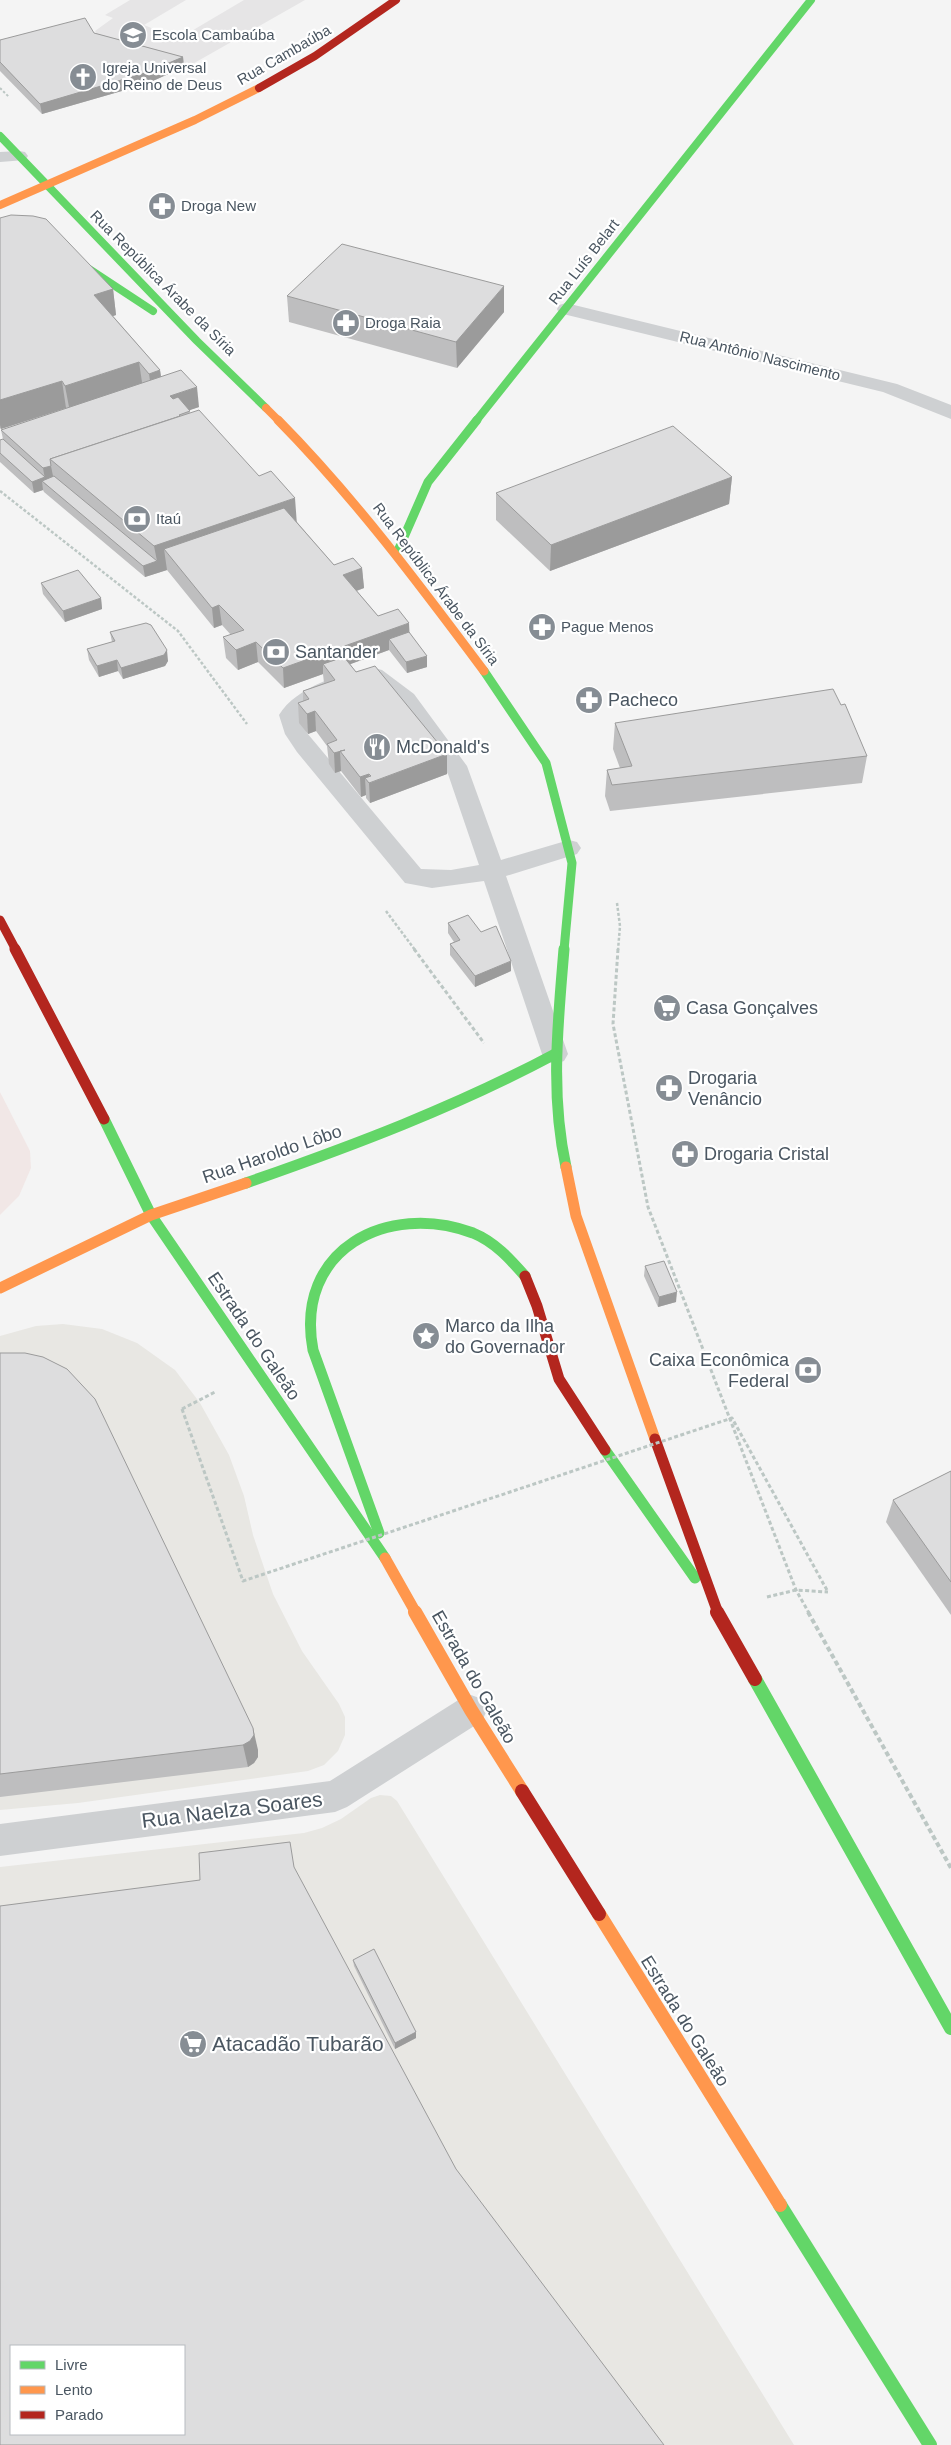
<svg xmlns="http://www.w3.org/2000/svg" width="951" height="2445" viewBox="0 0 951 2445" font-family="Helvetica,sans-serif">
<rect width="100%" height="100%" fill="#f4f4f4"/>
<g fill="#e8e7e3" fill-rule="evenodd">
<path d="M63 1324 102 1329 137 1343 175 1370 200 1403 229 1455 244 1496 253 1535 273 1594 302 1651 339 1704 345 1717V1735L338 1751 324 1765 308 1771 78 1803 0 1810V1336L36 1326Z"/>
<path d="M380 1795 391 1796 397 1801 794 2445H0V1867L304 1833 322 1828 341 1819 371 1798ZM11 2346H184V2434H11Z"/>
</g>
<path fill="#e6e5e6" d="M130 0H186L144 25 178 39 244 0H305L189 66 104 44 95 31 113 18 105 15Z"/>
<path fill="#f1e7e6" d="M0 1092 30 1151 31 1168 19 1196 0 1215Z"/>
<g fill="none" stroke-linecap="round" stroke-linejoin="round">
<path stroke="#bcc7c4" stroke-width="2" stroke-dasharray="2.5 2" stroke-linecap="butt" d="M0 88 9 97"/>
<g stroke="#bcc7c4" stroke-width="2.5" stroke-dasharray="3 2" stroke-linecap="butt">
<path d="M0 491 178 631 247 724"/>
<path d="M617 903 620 926 618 950"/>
<path d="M386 911 415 950"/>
</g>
<g stroke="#bcc7c4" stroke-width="3" stroke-dasharray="4 2.5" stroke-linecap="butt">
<path d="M414 949 484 1043"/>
<path d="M618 949 613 1024 648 1207 796 1590 809 1613"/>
<path d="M182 1409 215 1392"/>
<path d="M767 1597 796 1590 828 1592"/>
</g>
<path stroke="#bcc7c4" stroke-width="4" stroke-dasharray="5 3" stroke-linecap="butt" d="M808 1612 951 1868"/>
<g fill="#ced0d2" fill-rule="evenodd">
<path d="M19 151 25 152 28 156 25 160 0 162V152Z"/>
<path d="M374 668 382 670 414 694 467 766 501 860 569 840 577 842 581 848 577 854 506 876 568 1054 564 1061 555 1064 546 1061 542 1054 484 881 432 888 405 883 297 752 285 734 279 715C296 687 343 672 374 668ZM370 683 398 704 448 774 479 865 451 870 421 869 307 733 302 716C317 699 347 686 370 683Z"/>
</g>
<g fill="#ced0d2" fill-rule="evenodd">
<path d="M566 303 897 384 951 405V419L883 392 559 313 557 309 559 305Z"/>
<path d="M471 1695 482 1699 487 1710 482 1721 347 1807 335 1812 0 1856V1824L330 1781 460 1699Z"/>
</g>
<g stroke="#63d668" stroke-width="8">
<path d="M0 136 197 341 266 408"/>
<path d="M0 236H23L45 240 153 311"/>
<path d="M476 421 811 0"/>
</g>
<g stroke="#63d668" stroke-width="9">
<path d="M397 553 428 482 477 420"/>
<path d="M484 671 546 763 572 863 564 950"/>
</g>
<g stroke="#63d668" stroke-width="11">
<path d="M564 949C558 1022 550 1094 566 1167"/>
<path d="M104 1119 151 1215 385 1558"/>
<path d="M246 1183C352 1146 456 1107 555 1054"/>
<path d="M605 1450 695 1578"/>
<path d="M379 1533 313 1350C294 1250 387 1201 473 1233 495 1242 510 1259 525 1276"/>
</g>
<g stroke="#63d668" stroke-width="14">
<path d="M755 1679 951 2028"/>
<path d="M780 2205 930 2445"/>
</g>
<g stroke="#ff974d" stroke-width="8">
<path d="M0 205 195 120 259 88"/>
<path d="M266 408 279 421"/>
</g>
<path stroke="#ff974d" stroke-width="9" d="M278 420C354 497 419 584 484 671"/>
<g stroke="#ff974d" stroke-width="11">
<path d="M566 1167 576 1216 655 1439"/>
<path d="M0 1288 151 1215 246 1183"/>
<path d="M385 1558 416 1613"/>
</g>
<g stroke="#ff974d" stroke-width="14">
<path d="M415 1612 471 1710 522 1791"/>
<path d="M599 1914 780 2205"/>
</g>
<path stroke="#b3261e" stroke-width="8" d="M259 88 315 56 396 0"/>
<path stroke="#b3261e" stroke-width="9" d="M0 920 16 950"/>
<g stroke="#b3261e" stroke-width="11">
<path d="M15 949 104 1119"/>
<path d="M525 1276 537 1306 559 1379 605 1450"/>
<path d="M655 1439 718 1613"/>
</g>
<g stroke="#b3261e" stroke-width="14">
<path d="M717 1612 755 1679"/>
<path d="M522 1791 599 1914"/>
</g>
<path stroke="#bcc7c4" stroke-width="3" stroke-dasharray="4 2.5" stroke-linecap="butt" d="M182 1409 243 1581 732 1418 828 1592"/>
</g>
<g fill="#bebebf">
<path d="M94 33 183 57 184 67 146 84 42 114 0 71V40Z"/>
<path d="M0 218 113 289 116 315 113 316 160 370 161 377 199 407 189 410 190 413 297 522 334 565 362 568 364 588 357 591 378 616 409 632 427 667 407 673 389 650 350 664 356 672 447 754V774L370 803 366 798V795L361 797 341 771 335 773 329 764 327 746 316 731 308 734 299 723 298 703 303 701V691L324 683 323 674 284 688 258 662 238 670 226 658 223 637 231 635 222 625 214 628 167 570 145 577 44 492 43 490 34 493 0 462V440L3 439 1 430 67 408 1 429 0 428Z"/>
<path d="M287 296 504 312 457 368 289 322Z"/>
<path d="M732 477 729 504 550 571 496 520V493Z"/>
<path d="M41 583 101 598 102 609 65 622 43 594Z"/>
<path d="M110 632 168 661 165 666 123 679 118 671 99 677 89 660 87 649 112 642Z"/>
<path d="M615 723 867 756 862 783 610 811 605 796 607 770 620 768 613 749Z"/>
<path d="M448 923 481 932 511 971 475 987 450 955V944L454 942 448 933Z"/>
<path d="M645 1266 676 1302 658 1307 644 1276Z"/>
<path d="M0 1353 258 1750V1757L254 1763 248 1767 0 1797Z"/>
<path d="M951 1471V1615L886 1522 893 1500Z"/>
<path d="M353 1960 416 2032V2038L395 2049 354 1966Z"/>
</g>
<g fill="#9b9b9b">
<path d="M183 57 184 67 146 84 42 114 40 104Z"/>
<path d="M504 286V312L457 368 456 342Z"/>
<path d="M113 289 116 315 98 321 94 295Z"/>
<path d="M139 362 143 389 70 412 65 386Z"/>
<path d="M160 370 164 397 153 401 149 374Z"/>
<path d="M62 381 66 408 1 429 0 425V400Z"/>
<path d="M197 387 199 407 173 416 170 396Z"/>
<path d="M51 466 55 486 46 485 43 468Z"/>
<path d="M45 477 46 485 42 481 43 490 34 493 32 482Z"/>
<path d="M732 477 729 504 550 571 551 545Z"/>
<path d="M295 498 297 525 164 549 167 570 145 577 143 566 157 561 154 546Z"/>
<path d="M362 568 364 588 344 595 343 575Z"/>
<path d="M101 598 102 609 65 622 63 611Z"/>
<path d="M219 605 222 625 214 628 212 608Z"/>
<path d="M409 623 410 643 389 639V650L329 672 323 664V674L284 688 283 668Z"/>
<path d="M256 642 258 662 238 670 236 650Z"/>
<path d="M167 650 168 661 165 666 123 679 121 668Z"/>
<path d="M427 656V667L407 673 406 662Z"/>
<path d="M117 660 118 671 99 677 97 666Z"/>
<path d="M315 711 316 731 308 734 307 714Z"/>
<path d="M340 751 341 771 335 773 334 753Z"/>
<path d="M447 754V774L370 803 369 783 365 778 366 795 361 797 360 777 369 774 370 783Z"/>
<path d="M511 961V971L475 987V976Z"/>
<path d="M677 1292 676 1302 658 1307 659 1297Z"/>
<path d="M253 1728 258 1750V1757L254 1763 248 1767 243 1745Z"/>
<path d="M416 2032V2038L395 2049V2043Z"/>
</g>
<g fill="#ddddde" stroke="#9b9b9b" fill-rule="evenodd">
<path d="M85 18 94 33 183 57 145 73 40 104 0 62V40Z"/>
<path d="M11 215 33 216 46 219 113 289 94 295 160 370 149 374 139 362 65 386 62 381 0 400V218Z"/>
<path d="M342 244 504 286 456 342 287 296Z"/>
<path d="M181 370 197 387 170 396 173 399 178 397 190 411 179 415 180 416 50 459 51 466 43 468 1 430Z"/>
<path d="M199 410 259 476 271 471 295 498 154 546 50 459Z"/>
<path d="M673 426 732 477 551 545 496 493Z"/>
<path d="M3 439 45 477 32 482 0 453V440Z"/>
<path d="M54 476 157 561 143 566 42 481Z"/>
<path d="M284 508 334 565 353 558 362 568 343 575 378 616 398 609 409 623 283 668 256 642 236 650 223 637 244 630 219 605 212 608 164 549Z"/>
<path d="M78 570 101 598 63 611 41 583Z"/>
<path d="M146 623 151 625 167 650 164 655 121 668 117 660 97 666 87 649 115 641 110 632Z"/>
<path d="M409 632 427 656 406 662 389 639Z"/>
<path d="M344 657 356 672 375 666 447 754 369 783 365 778 371 776 369 774 360 777 340 751 345 750 334 753 327 744 337 740 315 711 307 714 298 703 309 699 303 691 335 680 323 664Z"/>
<path d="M833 689 841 705 845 704 867 756 612 785 607 770 632 766 615 723Z"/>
<path d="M468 915 481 932 496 926 511 961 475 976 450 944 460 940 448 923Z"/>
<path d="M664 1261 677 1292 659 1297 645 1266Z"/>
<path d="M0 1353H25L43 1357 67 1369 95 1399 253 1728 254 1735 250 1741 243 1745 0 1774Z"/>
<path d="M951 1471V1582L893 1500Z"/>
<path d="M290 1842 294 1867 456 2169 664 2445H0V1906L200 1880 199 1853ZM11 2346H184V2434H11Z"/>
<path d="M374 1949 416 2032 395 2043 353 1960Z"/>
</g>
<defs>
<g id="school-disc" transform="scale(1.4375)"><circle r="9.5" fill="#868d94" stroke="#fff"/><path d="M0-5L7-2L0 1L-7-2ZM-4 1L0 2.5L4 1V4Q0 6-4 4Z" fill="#fff"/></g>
<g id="church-disc" transform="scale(1.4375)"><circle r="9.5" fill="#868d94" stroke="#fff"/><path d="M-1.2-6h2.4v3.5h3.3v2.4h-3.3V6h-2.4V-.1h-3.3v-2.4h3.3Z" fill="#fff"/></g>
<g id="pharmacy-disc" transform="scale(1.4375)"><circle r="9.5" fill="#868d94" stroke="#fff"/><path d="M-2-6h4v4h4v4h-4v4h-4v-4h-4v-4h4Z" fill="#fff"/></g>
<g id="bank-disc" transform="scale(1.4375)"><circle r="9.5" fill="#868d94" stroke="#fff"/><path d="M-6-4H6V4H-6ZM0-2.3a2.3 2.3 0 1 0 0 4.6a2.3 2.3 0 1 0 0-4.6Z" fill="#fff"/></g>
<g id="restaurant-disc" transform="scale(1.4375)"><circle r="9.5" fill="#868d94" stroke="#fff"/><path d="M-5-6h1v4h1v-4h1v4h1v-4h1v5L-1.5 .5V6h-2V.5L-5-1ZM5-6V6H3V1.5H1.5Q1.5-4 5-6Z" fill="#fff"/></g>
<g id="supermarket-disc" transform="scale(1.4375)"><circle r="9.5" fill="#868d94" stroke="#fff"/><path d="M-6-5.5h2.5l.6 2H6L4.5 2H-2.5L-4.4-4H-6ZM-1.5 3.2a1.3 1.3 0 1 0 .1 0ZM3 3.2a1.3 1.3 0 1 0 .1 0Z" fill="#fff"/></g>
<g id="sight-disc" transform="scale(1.4375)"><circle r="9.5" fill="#868d94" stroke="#fff"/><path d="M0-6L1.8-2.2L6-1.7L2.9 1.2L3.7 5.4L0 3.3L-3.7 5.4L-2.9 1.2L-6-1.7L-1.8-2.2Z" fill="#fff"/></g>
</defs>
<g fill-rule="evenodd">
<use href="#school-disc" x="133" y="35"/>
<use href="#church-disc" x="83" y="77"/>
<use href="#pharmacy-disc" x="162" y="206"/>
<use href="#pharmacy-disc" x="346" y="323"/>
<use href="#bank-disc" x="137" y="519"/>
<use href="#pharmacy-disc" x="542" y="627"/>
<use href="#bank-disc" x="276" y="652"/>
<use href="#pharmacy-disc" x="589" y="700"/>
<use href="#restaurant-disc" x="377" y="747"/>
<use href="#supermarket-disc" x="667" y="1008"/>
<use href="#pharmacy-disc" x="669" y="1088"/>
<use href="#pharmacy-disc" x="685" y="1154"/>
<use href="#sight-disc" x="426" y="1336"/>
<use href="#bank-disc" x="808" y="1370"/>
<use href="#supermarket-disc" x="193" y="2044"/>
</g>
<g text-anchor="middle" stroke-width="4.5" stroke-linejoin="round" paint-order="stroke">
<g font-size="15" fill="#4a5661" stroke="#fff" text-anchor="start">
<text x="152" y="40">Escola Cambaúba</text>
<text x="102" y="73">Igreja Universal<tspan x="102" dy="17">do Reino de Deus</tspan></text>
<text x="181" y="211">Droga New</text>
<text x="365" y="328">Droga Raia</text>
<text x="156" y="524">Itaú</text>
<text x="561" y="632">Pague Menos</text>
</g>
<g font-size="15" fill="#4a5661" stroke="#fff">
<text transform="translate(284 55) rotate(-30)" y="5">Rua Cambaúba</text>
<text transform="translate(584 262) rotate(-52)" y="5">Rua Luís Belart</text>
<text transform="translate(163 283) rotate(45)" y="5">Rua República Árabe da Síria</text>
<text transform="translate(760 356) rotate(14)" y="5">Rua Antônio Nascimento</text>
<text transform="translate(436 584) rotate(53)" y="5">Rua República Árabe da Síria</text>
</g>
<g font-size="18" fill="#4a5661" stroke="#fff" text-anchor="start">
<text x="295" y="658">Santander</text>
<text x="608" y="706">Pacheco</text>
<text x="396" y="753">McDonald's</text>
<text x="686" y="1014">Casa Gonçalves</text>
<text x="688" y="1084">Drogaria<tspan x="688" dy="21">Venâncio</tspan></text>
<text x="704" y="1160">Drogaria Cristal</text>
<text x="445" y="1332">Marco da Ilha<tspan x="445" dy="21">do Governador</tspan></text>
<text x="789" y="1366" text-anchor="end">Caixa Econômica<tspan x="789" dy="21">Federal</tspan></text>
</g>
<g font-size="18" fill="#4a5661" stroke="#fff">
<text transform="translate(272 1154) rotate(-19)" y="6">Rua Haroldo Lôbo</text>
<text transform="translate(254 1336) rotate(56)" y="6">Estrada do Galeão</text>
<text transform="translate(474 1677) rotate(60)" y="6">Estrada do Galeão</text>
<text transform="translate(685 2021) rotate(58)" y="6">Estrada do Galeão</text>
</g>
<g font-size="21" fill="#4a5661" stroke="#fff">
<text transform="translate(232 1810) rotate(-7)" y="7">Rua Naelza Soares</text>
</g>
<g font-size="21" fill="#4a5661" stroke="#fff" text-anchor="start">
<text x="212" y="2051">Atacadão Tubarão</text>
</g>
</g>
<rect x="10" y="2345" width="175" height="90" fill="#ffffff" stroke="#b7bbc0"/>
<rect x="20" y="2361" width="25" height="8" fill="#63d668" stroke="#b7bbc0"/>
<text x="55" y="2370" font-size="15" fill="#4a5661">Livre</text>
<rect x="20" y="2386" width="25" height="8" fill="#ff974d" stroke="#b7bbc0"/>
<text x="55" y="2395" font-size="15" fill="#4a5661">Lento</text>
<rect x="20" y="2411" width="25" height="8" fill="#b3261e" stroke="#b7bbc0"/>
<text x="55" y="2420" font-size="15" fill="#4a5661">Parado</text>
</svg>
